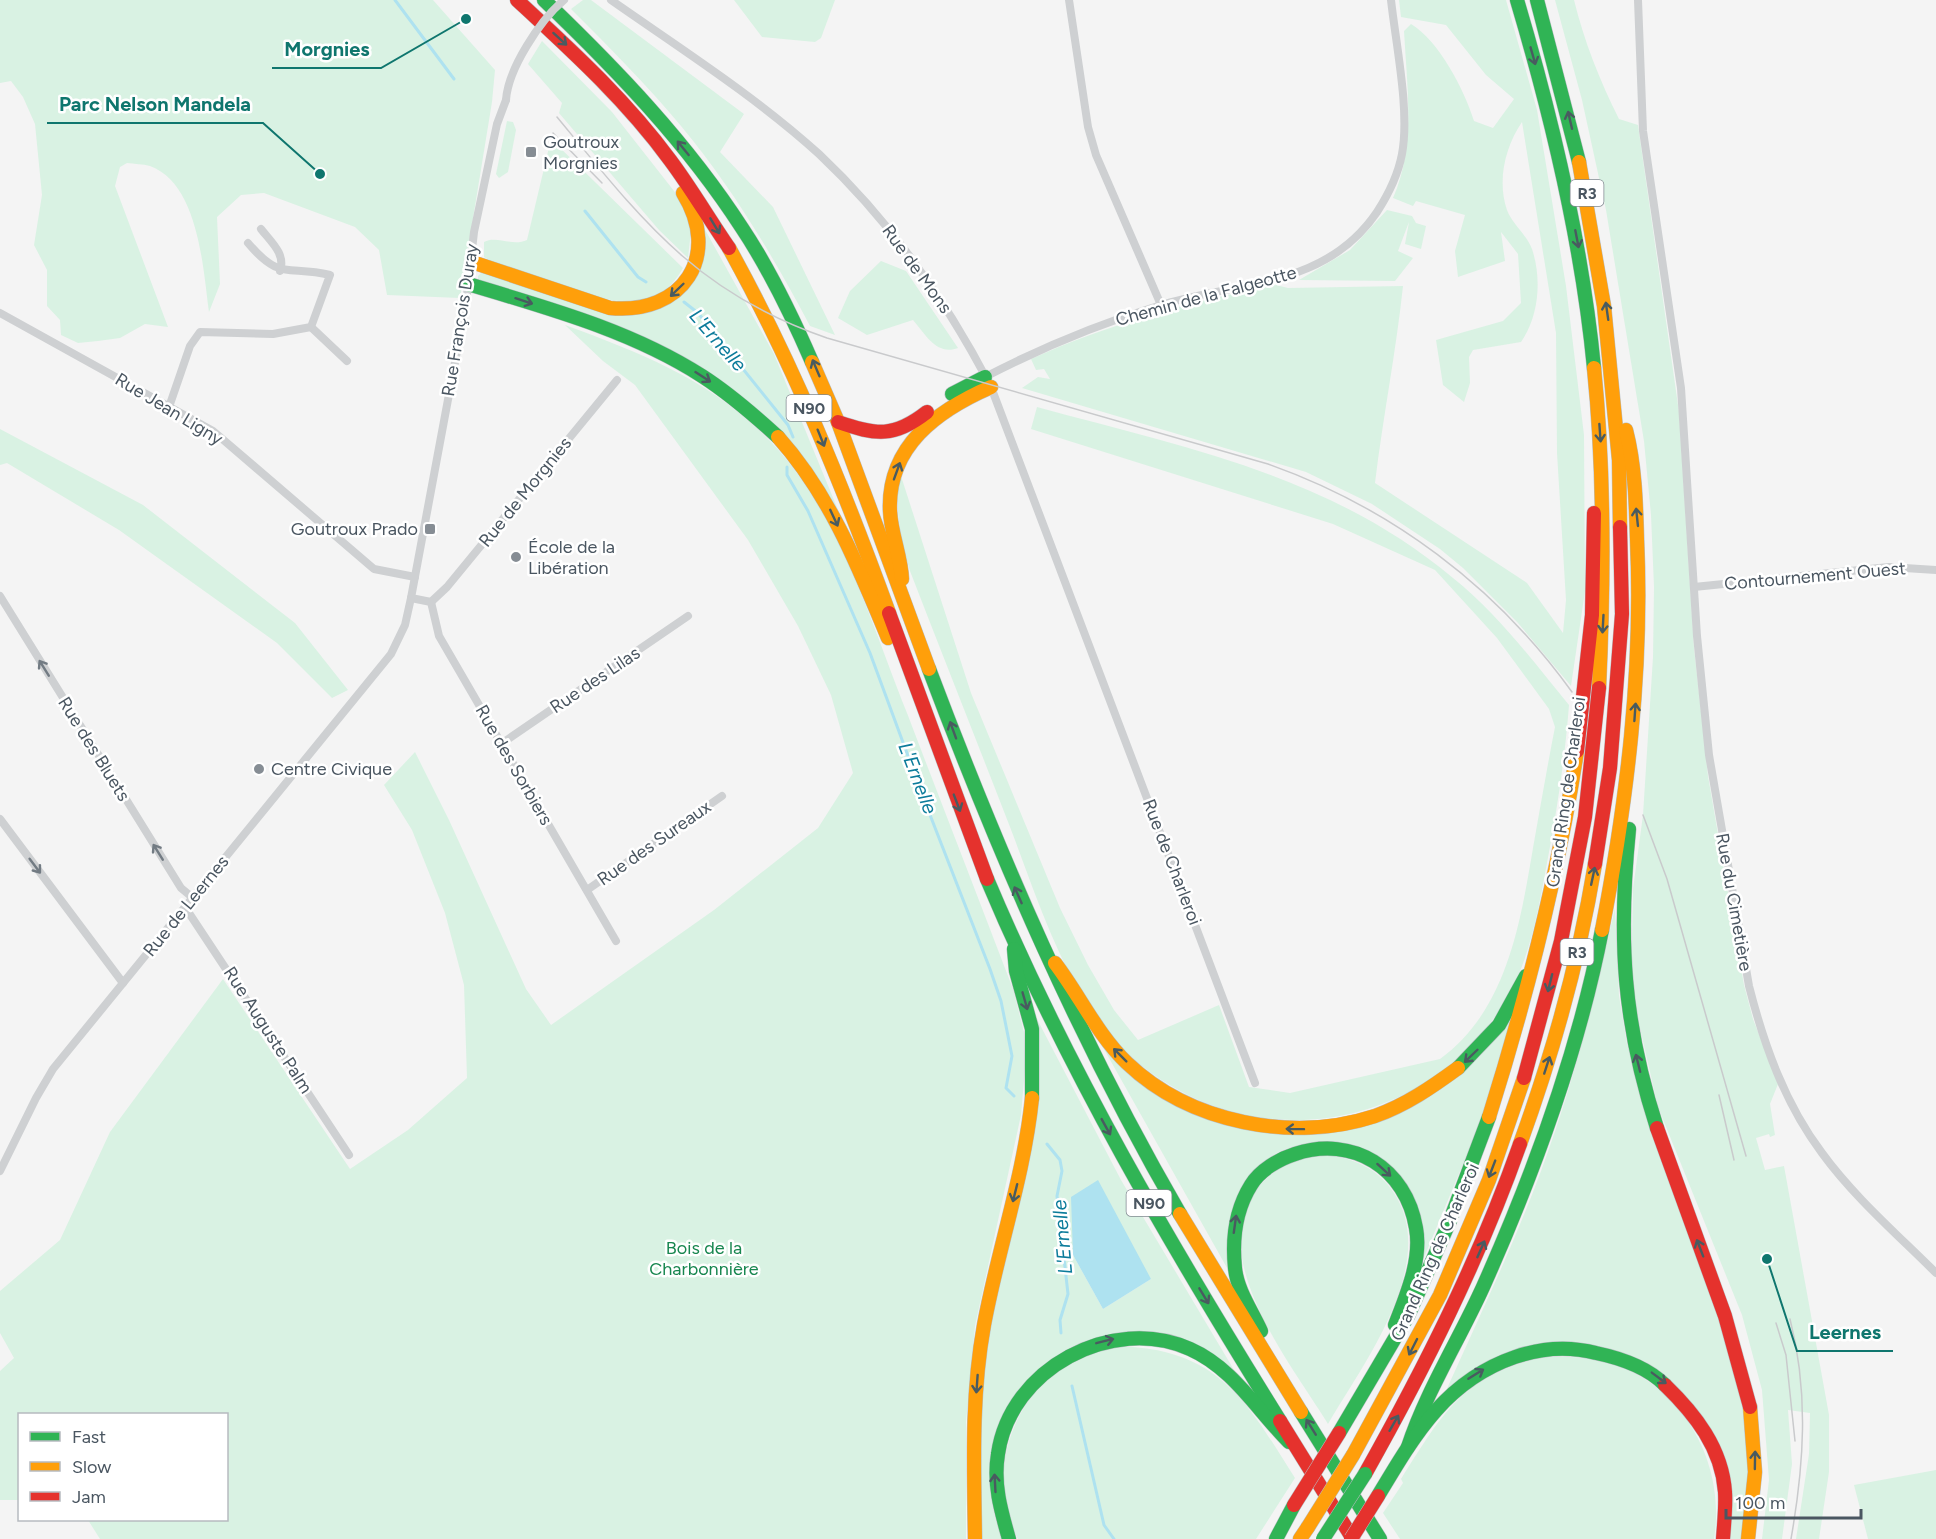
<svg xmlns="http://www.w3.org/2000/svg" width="1936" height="1539" viewBox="0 0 1936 1539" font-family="Figtree,sans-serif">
<rect width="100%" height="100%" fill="#f4f4f4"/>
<g fill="#d9f2e3" fill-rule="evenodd">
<path d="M0 0H433L495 70 492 102 460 298 387 295 379 250 355 227 264 193 241 195 217 217 220 284 209 312C203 269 199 184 150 166 143 164 134 164 127 163L120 167 115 186 168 327 145 324 120 338 98 341 78 343 61 335 60 320 47 306V270L34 245 42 195 35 124 23 97 11 81 0 83Z"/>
<path d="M583 0H591L744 114 720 152 773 207 835 335 810 326C773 256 732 187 681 126 647 85 609 47 571 9Z"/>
<path d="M734 0H835L821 38 815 42 762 37Z"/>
<path d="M1399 0H1506L1537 110 1566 286 1584 435 1585 591 1571 686 1518 623 1463 568 1440 549 1372 504 1306 472 1022 388 1038 377 1050 379 1044 369 1036 370 1031 359C1109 324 1192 301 1276 285L1288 288 1403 286C1396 352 1383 417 1375 483L1527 583 1563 633 1566 600 1557 453 1556 333 1522 122C1505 147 1497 181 1507 210 1512 224 1527 235 1532 249 1542 279 1539 316 1521 342L1473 350 1469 357 1470 383 1464 402 1443 385 1436 340 1503 321 1521 303 1518 254 1501 232 1505 261 1458 277 1455 251 1465 215 1416 201 1413 206 1393 198C1416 146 1407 87 1404 31L1411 24C1439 41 1464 89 1474 121L1493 128 1514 99 1486 75 1446 25 1401 17Z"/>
<path d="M1555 0H1574C1584 41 1600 81 1619 119L1638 125 1679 412 1694 648 1708 776 1744 985 1753 1019 1778 1084 1770 1104 1775 1135 1770 1137 1769 1134 1756 1138 1765 1170 1784 1166 1829 1415V1472L1819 1539H1796L1809 1454 1810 1413 1788 1410 1792 1464 1782 1539H1762L1769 1480 1762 1390 1742 1315 1658 1107 1631 989 1633 889 1643 815 1653 657 1654 587 1651 515 1644 441 1606 210 1582 100Z"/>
<path d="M542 41 612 112 674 191 685 210 691 231 688 258 659 230 559 113 562 103 528 64Z"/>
<path d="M507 121 513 122 516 130 508 172 499 178 496 174Z"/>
<path d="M551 139 683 268C651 326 593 295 546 279 526 273 501 268 484 257V242C497 235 512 247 527 240Z"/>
<path d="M1387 210 1412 216 1416 223 1426 226 1421 249 1405 244 1409 222 1398 251 1413 258 1395 281 1299 280 1350 250Z"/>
<path d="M703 226 774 354 843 522 729 388 478 279V276L483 271 614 314 682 293Z"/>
<path d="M881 261 906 271 958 348C937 356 926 335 913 320L867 335 838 318 850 291Z"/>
<path d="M565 325C638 352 704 377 762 433 838 506 869 618 907 713 942 805 978 897 1013 989L1024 1032 1025 1069 1021 1115 975 1326 966 1422V1539H100L88 1520H226V1414H20L19 1500H0V1371L14 1358 0 1333V1291L60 1240 110 1132 223 979 350 1169 408 1130 467 1078 464 985 445 913 412 830 384 785 415 752 449 820 526 989 551 1025 714 910 818 828 853 773 831 695 798 626 748 540 635 385 603 361Z"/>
<path d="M1037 407C1187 448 1330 475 1453 578 1498 614 1533 661 1569 705 1565 758 1557 810 1547 863 1538 911 1530 961 1504 1003 1459 1076 1380 1120 1296 1120 1230 1121 1164 1092 1118 1044 1064 986 1038 900 1010 827 977 742 943 656 910 571 900 537 894 508 900 473L971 693 1060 908 1088 965 1114 1010 1138 1040 1219 1005 1249 1087 1290 1093 1440 1059C1507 1010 1520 924 1533 848 1540 808 1547 768 1555 727L1549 709 1497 638 1435 570 1333 524 1031 429Z"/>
<path d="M0 429 143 505 295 623 348 690 332 698 277 643 119 530 7 463 0 465Z"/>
<path d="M1615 908 1619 996 1627 1044C1649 1109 1671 1173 1693 1238 1728 1342 1762 1427 1742 1539H1727L1728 1482 1677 1387 1640 1361 1611 1350 1536 1345 1445 1393C1478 1319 1513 1247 1541 1171 1573 1085 1595 997 1615 908Z"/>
<path d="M1514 1010 1478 1128 1418 1272 1407 1188C1394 1178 1362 1149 1348 1145 1334 1141 1320 1142 1307 1144 1240 1153 1222 1218 1231 1275L1100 1042C1118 1061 1136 1079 1157 1094 1217 1135 1299 1143 1367 1125 1388 1119 1406 1108 1424 1097 1443 1086 1461 1076 1476 1060 1491 1045 1502 1027 1514 1010Z"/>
<path d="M1037 1019 1121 1180 1237 1375C1222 1365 1207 1352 1191 1345 1178 1339 1155 1342 1141 1341 1127 1340 1109 1336 1095 1339 1076 1342 1058 1354 1043 1366 992 1410 976 1477 1003 1539H979V1430L986 1344 1039 1043ZM1073 1255 1151 1279 1103 1309Z"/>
<path d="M1325 1154C1354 1159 1377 1167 1394 1193 1440 1263 1363 1364 1328 1424 1292 1365 1196 1247 1264 1181 1281 1164 1300 1156 1325 1154Z"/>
<path d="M1133 1347C1224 1354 1251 1409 1295 1478L1256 1539H1018C978 1466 1023 1366 1106 1349 1114 1347 1124 1347 1133 1347Z"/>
<path d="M1541 1357C1561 1357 1580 1356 1600 1360 1680 1379 1727 1461 1714 1539H1400L1383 1513 1403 1483 1401 1479C1443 1413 1461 1378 1541 1357Z"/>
<path d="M1936 1470V1539H1868L1854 1485Z"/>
</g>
<path fill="#aee2f0" d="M1098 1180 1151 1279 1103 1309 1073 1255 1071 1197Z"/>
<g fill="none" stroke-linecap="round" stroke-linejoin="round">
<g stroke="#aee2f0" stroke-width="3">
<path d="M395 0 454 79"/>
<path d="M585 211 638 277 646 282"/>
<path d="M684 302 698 313 788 425 793 437"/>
<path d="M787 467V475L808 511 870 653 925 802 990 969 1001 1001 1012 1056 1006 1088 1014 1096"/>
<path d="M1047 1144 1060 1160 1062 1171 1057 1196 1068 1294 1060 1320 1061 1333"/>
<path d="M1072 1386 1104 1525 1114 1539"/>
</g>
<g stroke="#b9bec3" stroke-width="15">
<g id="fast">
<path d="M544 0C617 70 687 143 742 228 770 270 792 316 812 362"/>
<path d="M1517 0C1553 121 1582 243 1594 368"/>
<path d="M1537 0 1579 162"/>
<path d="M468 284C548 308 632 331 702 376 730 394 754 415 778 437"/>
<path d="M952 394 985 377"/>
<path d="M929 669C1000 857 1079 1040 1180 1214"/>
<path d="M1629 829C1618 939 1623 1023 1657 1128"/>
<path d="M987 879C1067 1069 1171 1246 1280 1421"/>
<path d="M1014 949 1016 971 1032 1029V1098"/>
<path d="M1458 1068 1499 1025 1526 976"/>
<path d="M1261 1331C1252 1311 1237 1290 1235 1268 1232 1239 1236 1209 1251 1185 1260 1170 1279 1159 1295 1154 1353 1135 1406 1168 1416 1228 1422 1260 1406 1296 1395 1325"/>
<path d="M1301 1412 1380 1539"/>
<path d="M1339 1433 1408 1316 1449 1223 1489 1117"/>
<path d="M1408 1447C1426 1392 1459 1340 1483 1287 1534 1173 1578 1053 1602 930"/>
<path d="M1378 1496C1414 1436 1445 1381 1515 1357 1541 1348 1569 1346 1596 1353 1620 1358 1647 1367 1665 1385"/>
<path d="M1009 1539C1001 1511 993 1484 998 1454 1010 1369 1112 1314 1190 1349 1233 1368 1257 1410 1289 1442"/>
<path d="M1276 1539 1294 1505"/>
</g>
</g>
<g stroke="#b9bec3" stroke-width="15">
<g id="slow">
<path d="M1579 162 1604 306 1619 460 1620 527"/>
<path d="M729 248C794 365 843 487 889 613"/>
<path d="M472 262 610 308C683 315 722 256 683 193"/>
<path d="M812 362 838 422 929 669"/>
<path d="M1594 368C1605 475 1604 581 1599 688"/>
<path d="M778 437C830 495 858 566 888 638"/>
<path d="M902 579C901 556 891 534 890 511 887 446 938 410 991 387"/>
<path d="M1602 930C1627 801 1643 671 1637 539 1636 503 1635 465 1626 430"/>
<path d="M1055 963C1080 996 1097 1034 1127 1063 1190 1123 1293 1143 1375 1116 1406 1105 1432 1087 1458 1068"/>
<path d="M1489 1117C1527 996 1558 876 1577 751"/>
<path d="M1520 1144C1553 1053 1579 960 1595 864"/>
<path d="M1180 1214 1301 1412"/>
<path d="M1353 1455 1440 1295 1489 1180 1524 1078"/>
<path d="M975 1539C974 1468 971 1396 984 1325 998 1249 1024 1176 1032 1098"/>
<path d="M1300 1539 1308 1527"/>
<path d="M1748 1539 1755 1472 1750 1407"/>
</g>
</g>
<g stroke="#b9bec3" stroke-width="15">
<g id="jam">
<path d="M517 0C571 50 626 100 670 160 691 188 709 219 729 248"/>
<path d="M838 422C876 435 894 438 927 412"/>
<path d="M889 613 987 879"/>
<path d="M1577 751 1592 615 1594 513"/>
<path d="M1595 864 1610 768 1622 614 1620 527"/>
<path d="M1524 1078 1561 941 1585 817 1599 688"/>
<path d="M1657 1128 1725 1316 1750 1407"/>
<path d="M1665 1385C1695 1414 1722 1448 1725 1492 1726 1507 1724 1524 1723 1539"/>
<path d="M1280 1421 1353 1539"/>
<path d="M1365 1474C1425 1367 1479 1260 1520 1144"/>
</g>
</g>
<g stroke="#ced0d2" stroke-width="8">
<path d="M611 0C681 49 755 96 819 154 890 221 946 300 991 387L1255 1083"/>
<path d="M1069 0 1088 127 1096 155 1161 305"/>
<path d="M1638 0 1643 131 1681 388 1697 636 1709 755 1749 986C1764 1045 1785 1104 1822 1153 1854 1197 1898 1235 1936 1273"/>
<path d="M261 229C271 242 286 254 280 271"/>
<path d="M0 313 213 431 374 569 415 577"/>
<path d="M311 327 347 361"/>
<path d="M985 377C1041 348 1098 324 1158 306 1237 281 1325 289 1377 212 1388 195 1398 175 1402 154 1410 111 1396 45 1391 0"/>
<path d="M169 407 190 346 200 332 273 334 311 327 330 275C287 265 280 281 248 243"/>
<path d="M1694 587 1889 567 1936 570"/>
<path d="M0 596 181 888 193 898"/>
<path d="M411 598 431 602 439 636 616 941"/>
<path d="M431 602 447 587 617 380"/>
<path d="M501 744 688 616"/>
<path d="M0 819 123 983"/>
<path d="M587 890 722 796"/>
<path d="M185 907 349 1155"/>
<path d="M0 1171 36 1098 53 1069 391 654 405 625 411 598 466 303 474 232 497 124 506 100"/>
</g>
<use href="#fast" stroke="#30b455" stroke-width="14"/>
<use href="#slow" stroke="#ff9f0a" stroke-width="14"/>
<use href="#jam" stroke="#e5322d" stroke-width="14"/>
<g stroke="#c9cacc" stroke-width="1.5">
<path d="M557 117C642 220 696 293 827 338L1268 464C1390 507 1496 586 1572 692"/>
<path d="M553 133 602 183"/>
<path d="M1643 815 1667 879 1746 1156"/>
<path d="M1719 1095 1734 1160"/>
<path d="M1790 1319C1809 1393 1804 1465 1791 1539"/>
<path d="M1776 1323 1786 1355 1795 1441"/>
</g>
<g stroke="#b9bec3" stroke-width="15" stroke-linecap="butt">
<path id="fast-bridge" d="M1323 1539 1365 1474"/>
</g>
<g stroke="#b9bec3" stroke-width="15" stroke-linecap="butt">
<path id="slow-bridge" d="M1308 1527 1353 1455"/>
</g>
<g stroke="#b9bec3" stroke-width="15" stroke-linecap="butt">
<g id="jam-bridge">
<path d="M1294 1505 1339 1433"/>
<path d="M1351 1539 1378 1496"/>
</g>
</g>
<path stroke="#ced0d2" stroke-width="8" d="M506 100C508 69 540 20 564 0"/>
<use href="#fast-bridge" stroke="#30b455" stroke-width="14"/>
<use href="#slow-bridge" stroke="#ff9f0a" stroke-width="14"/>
<use href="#jam-bridge" stroke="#e5322d" stroke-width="14"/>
</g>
<defs><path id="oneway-shaft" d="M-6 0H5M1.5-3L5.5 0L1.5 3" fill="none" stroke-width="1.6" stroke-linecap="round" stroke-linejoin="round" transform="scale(1.5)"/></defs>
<g stroke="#495b60">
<use href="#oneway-shaft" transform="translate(560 39) rotate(42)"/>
<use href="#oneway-shaft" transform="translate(1533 56) rotate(74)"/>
<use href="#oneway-shaft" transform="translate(1570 120) rotate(-103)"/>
<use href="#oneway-shaft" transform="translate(683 148) rotate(-129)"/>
<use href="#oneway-shaft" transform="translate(715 226) rotate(59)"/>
<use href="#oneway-shaft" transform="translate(1577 239) rotate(79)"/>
<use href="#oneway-shaft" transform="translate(677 290) rotate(136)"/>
<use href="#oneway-shaft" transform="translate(524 301) rotate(18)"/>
<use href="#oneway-shaft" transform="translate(1607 311) rotate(-98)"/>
<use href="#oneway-shaft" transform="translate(816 368) rotate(-113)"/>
<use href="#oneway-shaft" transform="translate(703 377) rotate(33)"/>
<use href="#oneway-shaft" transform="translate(1600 433) rotate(86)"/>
<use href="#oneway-shaft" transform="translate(821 438) rotate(68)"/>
<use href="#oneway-shaft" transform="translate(897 471) rotate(-70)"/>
<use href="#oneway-shaft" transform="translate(1637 517) rotate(-96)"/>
<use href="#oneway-shaft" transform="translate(834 518) rotate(65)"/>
<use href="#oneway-shaft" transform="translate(1603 624) rotate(93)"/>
<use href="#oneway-shaft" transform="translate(1635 712) rotate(-86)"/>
<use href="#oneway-shaft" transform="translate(953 730) rotate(-110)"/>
<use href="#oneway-shaft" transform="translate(957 803) rotate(69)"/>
<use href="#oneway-shaft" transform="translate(1593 876) rotate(-78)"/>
<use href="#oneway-shaft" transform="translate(1018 895) rotate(-114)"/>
<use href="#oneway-shaft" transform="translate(1550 983) rotate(104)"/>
<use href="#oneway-shaft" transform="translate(1025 1001) rotate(74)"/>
<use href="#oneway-shaft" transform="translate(1120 1055) rotate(-135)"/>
<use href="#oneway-shaft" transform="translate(1471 1056) rotate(136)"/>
<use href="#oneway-shaft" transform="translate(1638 1063) rotate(-104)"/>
<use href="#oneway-shaft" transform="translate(1547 1065) rotate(-72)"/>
<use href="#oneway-shaft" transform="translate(1106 1127) rotate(61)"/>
<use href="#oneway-shaft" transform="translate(1295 1129) rotate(-179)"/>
<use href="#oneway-shaft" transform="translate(1492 1169) rotate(111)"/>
<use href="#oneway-shaft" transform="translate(1384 1170) rotate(42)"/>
<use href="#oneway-shaft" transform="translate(1015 1193) rotate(104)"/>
<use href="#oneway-shaft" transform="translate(1235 1224) rotate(-82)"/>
<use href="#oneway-shaft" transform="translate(1700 1248) rotate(-111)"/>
<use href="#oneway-shaft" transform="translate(1481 1249) rotate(-66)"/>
<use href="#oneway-shaft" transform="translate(1204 1296) rotate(59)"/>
<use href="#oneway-shaft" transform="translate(1105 1341) rotate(-14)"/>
<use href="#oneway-shaft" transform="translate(1413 1347) rotate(117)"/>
<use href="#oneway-shaft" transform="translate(1476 1374) rotate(-32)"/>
<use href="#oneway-shaft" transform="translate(1659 1378) rotate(37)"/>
<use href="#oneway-shaft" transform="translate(977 1384) rotate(94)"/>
<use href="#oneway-shaft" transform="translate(1394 1423) rotate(-60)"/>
<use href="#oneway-shaft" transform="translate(1311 1427) rotate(-122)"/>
<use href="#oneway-shaft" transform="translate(1755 1460) rotate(-89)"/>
<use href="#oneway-shaft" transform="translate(995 1483) rotate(-93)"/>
</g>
<g stroke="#727b83">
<use href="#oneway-shaft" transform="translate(44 668) rotate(-122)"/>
<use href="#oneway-shaft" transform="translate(158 852) rotate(-122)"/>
<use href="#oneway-shaft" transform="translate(35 866) rotate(53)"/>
</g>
<g fill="#868d94" stroke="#fff" stroke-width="2">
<rect x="525" y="146" width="12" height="12" rx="3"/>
<rect x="424" y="523" width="12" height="12" rx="3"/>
<circle cx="516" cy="557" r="6"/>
<circle cx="259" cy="769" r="6"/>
</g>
<g text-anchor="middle" stroke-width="5" stroke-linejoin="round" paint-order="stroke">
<g fill="#fff" stroke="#808990" stroke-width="1.5">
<rect x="1570.5" y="180" width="33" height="26" rx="4.5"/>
<rect x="786.5" y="395" width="45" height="26" rx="4.5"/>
<rect x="1560.5" y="939" width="33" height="26" rx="4.5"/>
<rect x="1126.5" y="1190" width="45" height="26" rx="4.5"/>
</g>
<g font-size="16" font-weight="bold" fill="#4a5661">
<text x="1587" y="199">R3</text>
<text x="809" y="414">N90</text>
<text x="1577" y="958">R3</text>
<text x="1149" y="1209">N90</text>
</g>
<g font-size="18" fill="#4a5661" stroke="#fff" text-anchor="start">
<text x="543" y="148">Goutroux<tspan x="543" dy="21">Morgnies</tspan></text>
<text x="418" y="535" text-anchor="end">Goutroux Prado</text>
<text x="528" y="553">École de la<tspan x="528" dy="21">Libération</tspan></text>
<text x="271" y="775">Centre Civique</text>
</g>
<g font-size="18" fill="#4a5661" stroke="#fff">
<text transform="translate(917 269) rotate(54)" y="6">Rue de Mons</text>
<text transform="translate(1206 296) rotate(-15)" y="6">Chemin de la Falgeotte</text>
<text transform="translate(460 320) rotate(-81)" y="6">Rue François Duray</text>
<text transform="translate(169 409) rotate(31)" y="6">Rue Jean Ligny</text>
<text transform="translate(525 492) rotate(-51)" y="6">Rue de Morgnies</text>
<text transform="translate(1815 576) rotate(-5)" y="6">Contournement Ouest</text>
<text transform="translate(595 680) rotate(-34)" y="6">Rue des Lilas</text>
<text transform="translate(94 749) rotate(58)" y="6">Rue des Bluets</text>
<text transform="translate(514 765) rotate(60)" y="6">Rue des Sorbiers</text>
<text transform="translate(1566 792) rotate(-82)" y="6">Grand Ring de Charleroi</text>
<text transform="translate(654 843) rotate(-35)" y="6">Rue des Sureaux</text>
<text transform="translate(1172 862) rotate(69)" y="6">Rue de Charleroi</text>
<text transform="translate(1734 902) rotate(80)" y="6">Rue du Cimetière</text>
<text transform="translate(186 906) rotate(-51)" y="6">Rue de Leernes</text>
<text transform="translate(268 1030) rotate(57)" y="6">Rue Auguste Palm</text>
<text transform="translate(1435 1252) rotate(-66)" y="6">Grand Ring de Charleroi</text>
</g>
<g font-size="18" fill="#17864f" stroke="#fff">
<text x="704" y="1254">Bois de la<tspan x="704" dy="21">Charbonnière</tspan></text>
</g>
<g font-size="20" font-style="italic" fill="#0c7c9b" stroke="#fff">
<text transform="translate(718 340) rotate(49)" y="7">L'Ernelle</text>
<text transform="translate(918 778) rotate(69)" y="7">L'Ernelle</text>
<text transform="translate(1062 1237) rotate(-95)" y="7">L'Ernelle</text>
</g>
</g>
<path fill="none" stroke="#0f766e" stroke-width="2" d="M466 19L381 68H272M320 174L263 123H47M1767 1259L1797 1351H1893"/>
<g fill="#0f766e" stroke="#fff" stroke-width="2">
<circle cx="466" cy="19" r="6"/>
<circle cx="320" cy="174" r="6"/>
<circle cx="1767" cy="1259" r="6"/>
</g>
<g font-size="20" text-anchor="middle" font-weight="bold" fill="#0f766e" stroke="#fff" stroke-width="5" stroke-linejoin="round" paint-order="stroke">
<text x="327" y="56">Morgnies</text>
<text x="155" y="111">Parc Nelson Mandela</text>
<text x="1845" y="1339">Leernes</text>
</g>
<rect x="18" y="1413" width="210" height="108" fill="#ffffff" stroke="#b7bbc0" stroke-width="1.5"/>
<rect x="30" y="1432" width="30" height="9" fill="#30b455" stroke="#b7bbc0" stroke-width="1.5"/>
<text x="72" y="1443" font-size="18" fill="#4a5661">Fast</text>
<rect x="30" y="1462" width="30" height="9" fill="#ff9f0a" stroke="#b7bbc0" stroke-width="1.5"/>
<text x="72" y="1473" font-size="18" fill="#4a5661">Slow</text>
<rect x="30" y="1492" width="30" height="9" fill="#e5322d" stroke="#b7bbc0" stroke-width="1.5"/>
<text x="72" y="1503" font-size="18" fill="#4a5661">Jam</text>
<path d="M1726 1509v9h135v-9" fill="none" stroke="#4a5661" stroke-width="3"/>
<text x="1735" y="1509" font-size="18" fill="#4a5661" stroke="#ffffff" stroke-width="4.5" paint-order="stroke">100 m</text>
</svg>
